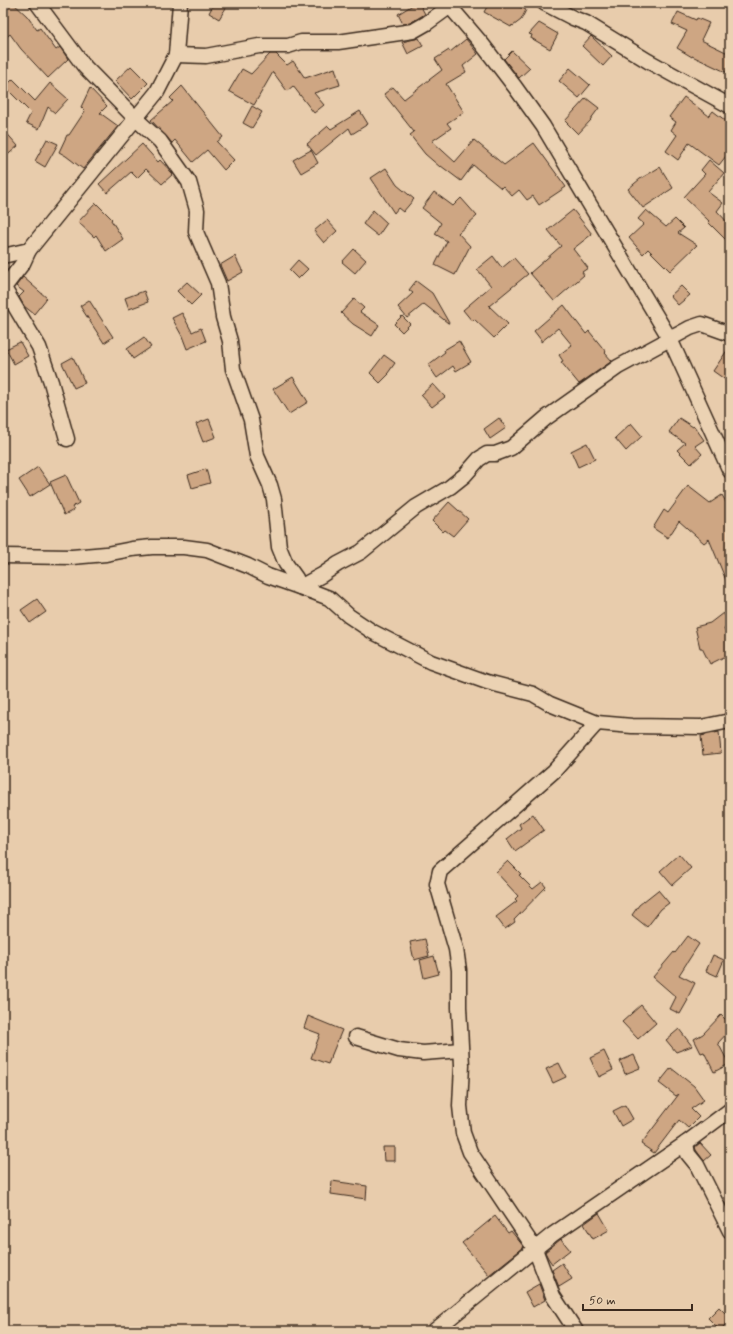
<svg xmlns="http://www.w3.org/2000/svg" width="733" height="1334" viewBox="0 0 733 1334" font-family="Mynerve,sans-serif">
<rect width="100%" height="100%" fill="#e8ccac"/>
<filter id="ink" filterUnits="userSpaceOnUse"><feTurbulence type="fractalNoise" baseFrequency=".025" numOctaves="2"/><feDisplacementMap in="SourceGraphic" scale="8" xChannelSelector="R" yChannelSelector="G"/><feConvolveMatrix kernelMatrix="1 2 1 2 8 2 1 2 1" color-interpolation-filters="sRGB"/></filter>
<g filter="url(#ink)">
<g fill="#cea683" stroke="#3b2a1e">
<path d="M3 3H13L27 16 37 30 40 28 56 50 60 47 68 59 48 78 21 49 10 34 3 40Z"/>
<path d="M214 3H229L219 19 209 13Z"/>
<path d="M416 3H419L425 14 410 23 403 24 398 14Z"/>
<path d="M489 3H512L526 10 521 20 513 26 512 25 511 27 484 12Z"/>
<path d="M678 12 696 20 697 18 709 23 701 40 730 54V74L692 56V57L677 48 687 31 672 24Z"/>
<path d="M539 23 558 34 550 49 531 38 532 35 529 34Z"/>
<path d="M591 36 612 56 603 66 582 46Z"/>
<path d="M419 38 423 46 408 54 402 42Z"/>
<path d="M466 39 478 54 463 66 466 72 446 84 464 112 447 123 451 128 432 141 455 162 474 140 504 165 534 143 566 187 539 205 533 196 527 200 519 190 512 196 503 186 501 188 473 165 461 181 441 166 440 167 425 154 410 135 414 132 384 94 393 87 404 99 442 70 435 59 449 50 450 52Z"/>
<path d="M512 51 530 68 519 78 504 59Z"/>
<path d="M270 54H276L287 65 293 61 305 78 335 68 340 85 314 93 324 105 314 113 293 86 287 91 273 72 254 105 229 91 242 69 251 74Z"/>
<path d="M131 66 148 83 132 99 115 81Z"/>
<path d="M570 68 590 85 579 98 559 81Z"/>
<path d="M13 79 35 101 50 83 68 99 55 113 48 107 39 129 26 123 31 113 5 87Z"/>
<path d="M182 86 223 137 217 142 234 160 224 170 207 150 193 162 175 140 172 143 151 120 173 101 170 98Z"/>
<path d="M90 88 107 106 100 113 118 126 83 169 66 156 59 152 67 135H69L85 111 81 107Z"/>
<path d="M684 97 709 116 713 111 730 124V151L719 165 689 143 678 160 666 151 677 135 671 130 676 122 669 117Z"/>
<path d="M586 98 599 108 590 120H591L578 134 565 121Z"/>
<path d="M252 106 262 112 252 128 243 123Z"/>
<path d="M360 111 368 124 352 134 349 128 316 155 307 144 328 126 331 129Z"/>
<path d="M3 129 18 146 3 159Z"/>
<path d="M47 139 58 144 45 167 35 161Z"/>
<path d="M142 144 158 162 160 160 173 174 162 184 146 169 137 178 131 172 107 193 99 184Z"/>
<path d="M311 150 318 163 301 173 293 160Z"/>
<path d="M709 160 724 173 708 192 723 203 717 211 730 225V244L708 222 709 221 684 197 705 174 701 170Z"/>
<path d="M660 167 673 188 643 208 628 189 640 179Z"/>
<path d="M386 168 397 185 414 199 403 212 398 208 394 213 371 178Z"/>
<path d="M434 192 453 206 461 198 477 216 458 233 470 246 455 275 435 265 447 241 435 234 441 223 422 208Z"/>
<path d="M96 203 112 219 111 220 123 239 106 251 96 235 94 237 78 222Z"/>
<path d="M373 210 387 223 378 236 363 224Z"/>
<path d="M573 210 592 234 573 249 588 268 582 272 584 275 554 301 530 273 561 246 548 230Z"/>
<path d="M646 210 666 227 675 219 684 228 678 233 697 245 670 271 648 249 643 254 629 238 644 224 638 219Z"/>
<path d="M327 220 337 231 324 243 314 231Z"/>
<path d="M354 249 366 260 355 273 342 262Z"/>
<path d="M235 256 243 272 227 281 220 265Z"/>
<path d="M493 256 502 268 514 258 528 274 489 306 508 324 494 338 474 319 472 321 463 310 491 286 477 269Z"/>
<path d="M298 260 308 269 298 279 289 270Z"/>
<path d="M23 277 47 298 34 314 24 306 19 297 24 292 16 286Z"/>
<path d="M416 281 432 293 449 323H448L424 304 407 318 398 307 413 293 409 290Z"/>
<path d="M187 282 201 295 191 305 177 291Z"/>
<path d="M681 286 690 295 678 305 670 296Z"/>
<path d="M144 291 148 302 129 309 125 298Z"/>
<path d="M354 299 364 308 360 312 379 325 372 336 353 324 341 313Z"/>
<path d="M89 300 113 337 104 343 80 306Z"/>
<path d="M564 305 586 334 589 331 606 352 605 353 612 361 579 384 561 362 563 361 559 355 572 345 558 328 541 342V340L534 331Z"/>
<path d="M182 313 192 332 201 328 206 341 187 349 182 336 172 318Z"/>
<path d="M402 316 410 324 402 332 394 324Z"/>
<path d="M144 337 151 347 133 359 127 349Z"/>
<path d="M459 341 471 362 456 371 453 366 437 378 428 365 445 352 444 350Z"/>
<path d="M20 342 28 356 14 364 6 349Z"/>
<path d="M730 346V383L713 371Z"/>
<path d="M384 355 395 363 388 373 389 374 380 383 370 373Z"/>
<path d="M73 357 85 383 74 388 62 363Z"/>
<path d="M293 377 308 402 289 414 273 389Z"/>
<path d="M433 384 445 397 432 407 421 395Z"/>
<path d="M499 418 506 428 490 439 484 429Z"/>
<path d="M679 418 693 427 694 426 704 440 695 446 702 454 691 464 677 450 685 443 669 432Z"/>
<path d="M209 419 216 437 203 442 196 424Z"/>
<path d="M631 423 642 436 626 451 615 438Z"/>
<path d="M587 443 595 459 578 467 571 451Z"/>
<path d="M38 467 50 484 30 497 19 480Z"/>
<path d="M206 469 210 483 192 488 188 475Z"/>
<path d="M66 475 79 503 72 507 74 510 64 515 50 482Z"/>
<path d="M688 486 710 503 722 495 730 509V590L709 539 704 543 679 521 668 538 653 528 664 510 668 513Z"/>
<path d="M449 502 468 519 453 536 445 530 443 532 432 521Z"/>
<path d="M37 599 46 612 30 623 21 610Z"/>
<path d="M723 613 730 622V624L724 629 730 642V654L710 664 702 648H700L695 627 710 623Z"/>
<path d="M719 732 721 753 703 755 701 736Z"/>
<path d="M533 814 544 830 515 851 507 839 521 828 519 824Z"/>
<path d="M679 854 691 868 672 885 660 871Z"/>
<path d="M508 861 521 874 519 875 533 889 542 882 546 887 514 920 515 922 505 929 496 917 517 901 515 899 518 896 496 872Z"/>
<path d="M658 890 669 903 661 909 647 927 632 915 639 905Z"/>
<path d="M688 936 699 944 679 975 695 983 687 999 688 1000 680 1014 670 1009 676 997 653 977 674 952 675 953Z"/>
<path d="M425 939 429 956 414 960 410 942Z"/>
<path d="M713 955 724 960 717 976 706 971Z"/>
<path d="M434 956 439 974 424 978 420 960Z"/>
<path d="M641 1005 656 1023 638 1039 622 1022Z"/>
<path d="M721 1015 730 1024V1030L718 1043 729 1064 714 1072 704 1052 701 1053 694 1039 703 1034Z"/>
<path d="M308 1016 342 1030 328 1064 311 1058 320 1034 304 1028Z"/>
<path d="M679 1029 692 1046 676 1052 666 1040Z"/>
<path d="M604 1051 613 1070 599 1077 590 1058Z"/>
<path d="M634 1055 640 1068 625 1074 620 1061Z"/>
<path d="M559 1063 566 1077 553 1083 546 1069Z"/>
<path d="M671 1068 694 1086 704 1100 691 1109 699 1117 688 1128 679 1120 654 1153 641 1144 679 1094 676 1096 659 1083Z"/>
<path d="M625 1105 633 1119 621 1126 613 1111Z"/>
<path d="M700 1143 711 1155 704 1161 696 1150 695 1147Z"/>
<path d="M383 1147H395V1161H384Z"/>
<path d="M332 1181 367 1186 366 1199 331 1194Z"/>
<path d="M599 1213 609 1230 593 1239 584 1224Z"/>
<path d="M495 1216 508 1233 511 1231 524 1247 489 1275 462 1243Z"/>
<path d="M561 1239 570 1250 552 1264 548 1258 545 1252Z"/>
<path d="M562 1263 572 1279 559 1287 552 1270Z"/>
<path d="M539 1284 545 1300 533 1307 525 1292Z"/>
<path d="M719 1307 730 1318V1320L720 1330 708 1318Z"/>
</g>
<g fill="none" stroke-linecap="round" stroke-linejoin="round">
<g stroke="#3b2a1e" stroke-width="17">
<g id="street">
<path d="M37 3 84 66 136 119 160 141 189 182 197 210 196 232 218 283 223 317 230 341 233 369 251 420 257 456 270 485 274 499 279 547 286 564 296 578 300 587"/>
<path d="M447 3 482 44 515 87 543 126 670 339 730 471"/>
<path d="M544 3 573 18 586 23 648 61 730 106"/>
<path d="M176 55 206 56 259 46H288L301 42H338L413 31 427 23 449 7"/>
<path d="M3 256 29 250 157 92 176 55 180 3"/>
<path d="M4 288 39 347 51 382 67 439"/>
<path d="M3 289 23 263 29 250"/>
<path d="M3 556 72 557 106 554 132 549 152 547H184L207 550 248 566 268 576 316 593 329 598 349 616 373 632 431 662 487 682 533 694 550 704 597 723 632 726 701 727 730 721"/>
<path d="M300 587 322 575 338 564 361 552 416 507 450 487 465 475 479 459 487 454H495L511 448 546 418 618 367 690 328 702 324 730 334"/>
<path d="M356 1037 399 1050 423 1053 461 1050"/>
<path d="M686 1143 688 1154 697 1165 730 1231"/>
<path d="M434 1331 552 1235 686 1143 730 1110"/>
<path d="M576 1331 553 1296 535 1249 470 1152 463 1133 460 1106 462 1065 459 1007V970L456 949 437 884 440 871 554 771 597 723"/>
</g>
</g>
<use href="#street" stroke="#ebd2b3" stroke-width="14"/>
</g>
</g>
<rect width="733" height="1334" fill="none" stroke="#ebd2b3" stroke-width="16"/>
<rect x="8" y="8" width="717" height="1318" fill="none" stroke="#3b2a1e" stroke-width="1.5" filter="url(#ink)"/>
<path d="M583 1304v6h109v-6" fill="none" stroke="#3b2a1e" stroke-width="2"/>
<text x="589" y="1304" font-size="12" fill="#3b2a1e" stroke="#ebd2b3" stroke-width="3" paint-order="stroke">50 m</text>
</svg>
